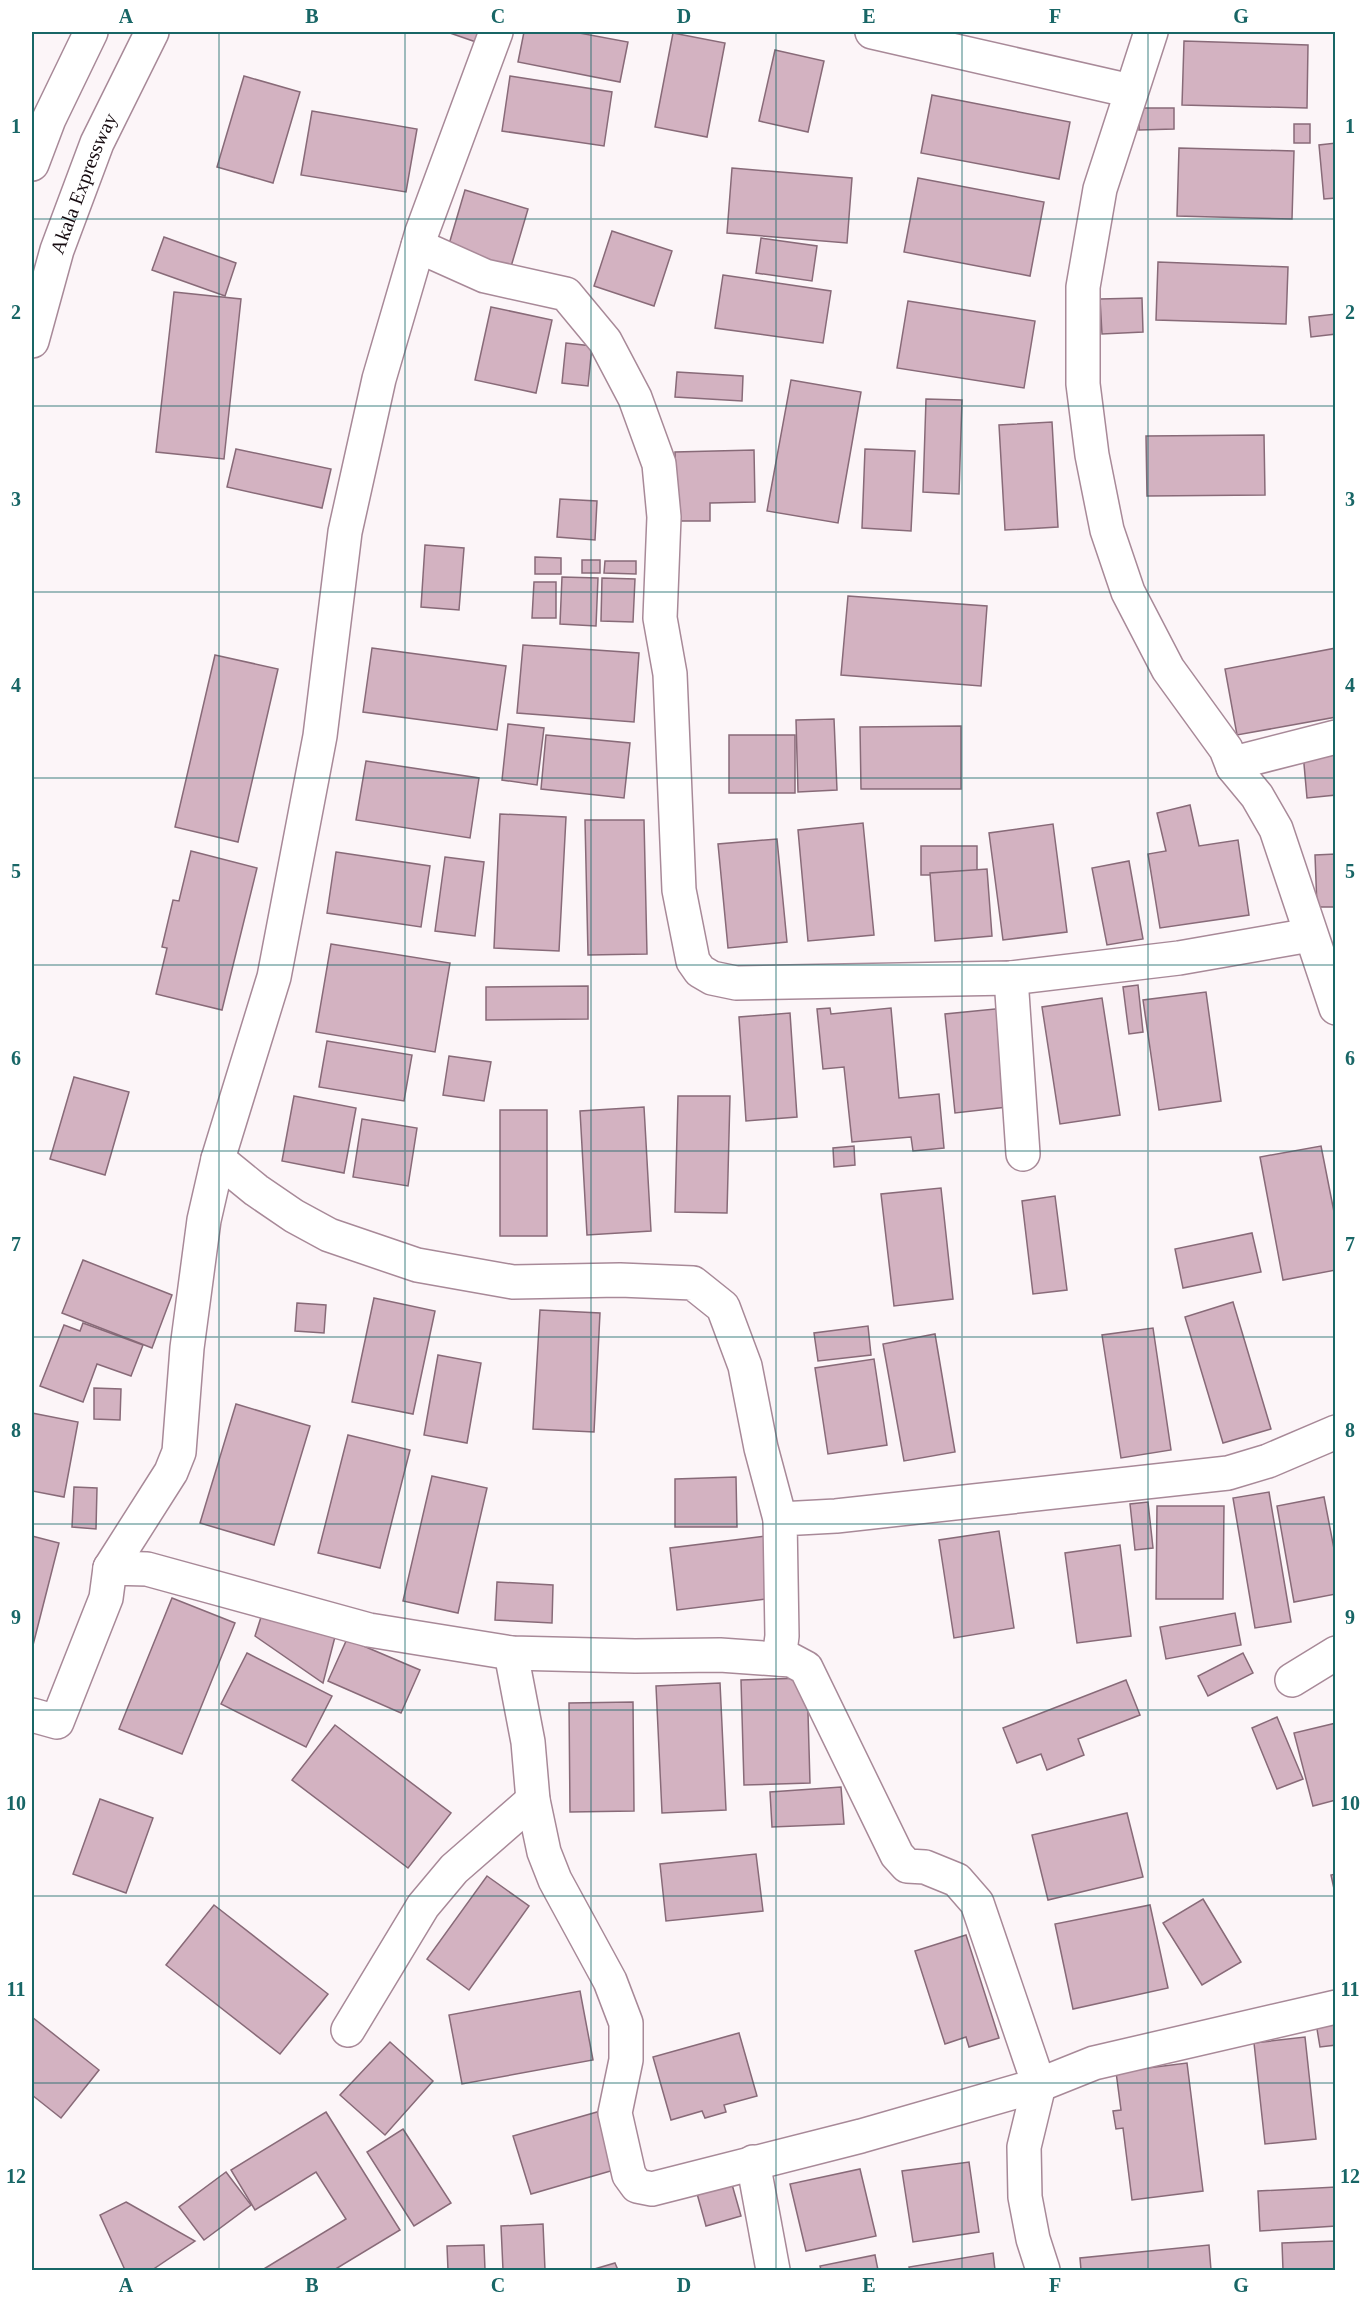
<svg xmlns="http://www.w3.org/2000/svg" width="1367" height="2302" viewBox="0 0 1367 2302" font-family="'Times New Roman',serif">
<rect width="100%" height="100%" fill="#fcf5f8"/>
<g fill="#d3b2c1" stroke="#886a78" stroke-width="1.5">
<path d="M447 32H480L476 42Z"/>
<path d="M524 32H574L628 42 620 82 518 62Z"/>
<path d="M673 33 725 43 707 137 655 127Z"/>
<path d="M1184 41 1308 45 1307 108 1182 105Z"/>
<path d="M775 50 824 61 808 132 759 121Z"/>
<path d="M244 76 300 92 273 183 217 167Z"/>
<path d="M510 76 612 92 604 146 502 131Z"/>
<path d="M932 95 1070 122 1059 179 921 153Z"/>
<path d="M1139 108H1174V129L1139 130Z"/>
<path d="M312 111 417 129 406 192 301 175Z"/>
<rect x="1294" y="124" width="16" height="19"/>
<path d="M1336 143V198L1324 199 1319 145Z"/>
<path d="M1179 148 1294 151 1292 219 1177 216Z"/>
<path d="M732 168 852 178 847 243 727 233Z"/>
<path d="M918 178 1044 202 1030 276 904 252Z"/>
<path d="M465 190 528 209 510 270 447 251Z"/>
<path d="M612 231 672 251 654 306 594 286Z"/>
<path d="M164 237 236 263 225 296 152 270Z"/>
<path d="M761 238 817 246 812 281 756 273Z"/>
<path d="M1158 262 1288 267 1286 324 1156 320Z"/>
<path d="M723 275 831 291 823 343 715 328Z"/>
<path d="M174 292 241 299 224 459 156 452Z"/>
<path d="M1142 298 1143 332 1102 334 1100 299Z"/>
<path d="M908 301 1035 321 1024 388 897 368Z"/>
<path d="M491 307 552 320 536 393 475 380Z"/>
<path d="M1336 314V334L1311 337 1309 317Z"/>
<path d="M566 343 592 346 588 386 562 383Z"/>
<path d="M677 372 743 376 742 401 675 397Z"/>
<path d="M791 380 861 392 838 523 767 511Z"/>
<path d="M926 399 962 400 959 494 923 492Z"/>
<path d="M1052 422 1058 527 1005 530 999 425Z"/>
<path d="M1264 435 1265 495 1147 496 1146 436Z"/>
<path d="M236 449 331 469 322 508 227 487Z"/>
<path d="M865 449 915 451 911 531 862 528Z"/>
<path d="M754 450 755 502 710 503V521H676L675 452Z"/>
<path d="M560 499 597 501 595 540 557 537Z"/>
<path d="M425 545 464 548 459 610 421 607Z"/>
<path d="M535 557 561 558V574H535Z"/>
<rect x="582" y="560" width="18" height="13"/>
<path d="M605 561H636V574L604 573Z"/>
<path d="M562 577 598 578 596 626 560 624Z"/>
<path d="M602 578 635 579 633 622 601 621Z"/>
<path d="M534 582H556V618H532Z"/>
<path d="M848 596 987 606 981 686 841 675Z"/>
<path d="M523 645 639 653 634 722 517 713Z"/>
<path d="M372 648 506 666 497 730 363 712Z"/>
<path d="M1336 648V717L1237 735 1225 669Z"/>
<path d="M215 655 278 669 238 842 175 827Z"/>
<path d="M834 719 837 790 798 792 796 720Z"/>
<path d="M508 724 544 728 537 785 502 780Z"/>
<path d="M961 726V789H861L860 727Z"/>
<path d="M546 735 630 743 624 798 541 789Z"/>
<rect x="729" y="735" width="66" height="58"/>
<path d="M1336 750V795L1307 798 1303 753Z"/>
<path d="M366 761 479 778 470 838 356 820Z"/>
<path d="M1190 805 1199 846 1238 840 1249 915 1160 928 1148 854 1166 851 1157 813Z"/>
<path d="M500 814 566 817 559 951 494 948Z"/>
<path d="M585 820H644L647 954 588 955Z"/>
<path d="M863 823 874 935 808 941 798 830Z"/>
<path d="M1053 824 1067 932 1003 940 989 833Z"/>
<path d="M777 839 787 942 728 948 718 844Z"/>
<rect x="921" y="846" width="56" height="29"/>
<path d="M191 851 257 868 222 1010 156 994 167 948 162 947 173 900 179 901Z"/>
<path d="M336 852 430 866 421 927 327 913Z"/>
<path d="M1336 854V907H1317L1315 855Z"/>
<path d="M445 857 484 862 475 936 435 931Z"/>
<path d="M1129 861 1143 939 1107 945 1092 868Z"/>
<path d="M987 869 992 936 935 941 930 873Z"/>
<path d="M331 944 450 963 435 1052 316 1032Z"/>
<path d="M1138 985 1143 1032 1129 1034 1123 987Z"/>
<path d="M588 986V1019L486 1020V987Z"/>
<path d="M1206 992 1221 1101 1159 1110 1143 1000Z"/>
<path d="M1102 998 1120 1115 1060 1124 1042 1007Z"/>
<path d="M830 1008 831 1014 891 1008 899 1098 939 1094 944 1148 913 1151 911 1137 852 1142 844 1067 823 1069 817 1009Z"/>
<path d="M1005 1008 1016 1106 955 1113 945 1014Z"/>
<path d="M790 1013 797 1117 746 1121 739 1017Z"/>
<path d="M327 1041 412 1055 404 1101 319 1087Z"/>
<path d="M449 1056 491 1062 484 1101 443 1095Z"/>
<path d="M74 1077 129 1092 105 1175 50 1159Z"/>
<path d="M294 1096 356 1108 344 1173 282 1161Z"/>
<path d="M678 1096H730L727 1213 675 1212Z"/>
<path d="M644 1107 651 1231 587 1235 580 1111Z"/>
<rect x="500" y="1110" width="47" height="126"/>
<path d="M362 1119 417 1128 408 1186 353 1177Z"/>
<path d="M854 1146 855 1165 834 1167 833 1148Z"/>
<path d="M1321 1146 1336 1222V1270L1283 1280 1260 1157Z"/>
<path d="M941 1188 953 1299 894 1306 881 1194Z"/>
<path d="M1055 1196 1067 1290 1033 1294 1022 1201Z"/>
<path d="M1252 1233 1261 1272 1183 1288 1175 1249Z"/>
<path d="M83 1260 172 1295 152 1348 62 1313Z"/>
<path d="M374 1298 435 1311 413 1414 352 1402Z"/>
<path d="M1233 1302 1271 1429 1223 1443 1185 1317Z"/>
<path d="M297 1303 326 1305 324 1333 295 1331Z"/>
<path d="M540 1310 600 1313 594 1432 533 1429Z"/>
<path d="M83 1323 143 1345 131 1376 97 1364 83 1402 40 1386 64 1325 80 1331Z"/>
<path d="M868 1326 871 1355 818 1361 814 1333Z"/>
<path d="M1153 1328 1171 1450 1121 1458 1102 1335Z"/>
<path d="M935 1334 955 1452 904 1461 883 1344Z"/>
<path d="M438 1355 481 1363 467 1443 424 1435Z"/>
<path d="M874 1359 887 1445 828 1454 815 1368Z"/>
<path d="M94 1388 121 1389 120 1420 94 1419Z"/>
<path d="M236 1404 310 1426 274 1545 200 1523Z"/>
<path d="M32 1413 78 1422 64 1497 32 1491Z"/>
<path d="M348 1435 410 1450 380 1568 318 1553Z"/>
<path d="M432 1476 487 1488 458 1613 403 1601Z"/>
<path d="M736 1477 737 1527H675V1479Z"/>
<path d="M74 1487 97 1488 96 1529 72 1527Z"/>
<path d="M1269 1492 1291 1622 1255 1628 1233 1498Z"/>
<path d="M1324 1497 1336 1559V1594L1294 1602 1277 1506Z"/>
<path d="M1148 1502 1153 1548 1135 1550 1130 1504Z"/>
<path d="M1157 1506H1224L1223 1599H1156Z"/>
<path d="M999 1531 1014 1628 954 1638 939 1540Z"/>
<path d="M32 1536 59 1543 32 1649Z"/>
<path d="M766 1536 774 1598 677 1610 670 1548Z"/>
<path d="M1120 1545 1131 1636 1077 1643 1065 1553Z"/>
<path d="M497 1582 553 1585 552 1623 495 1620Z"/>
<path d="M172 1598 235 1623 182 1754 119 1729Z"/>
<path d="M263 1611 336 1633 323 1683 255 1636Z"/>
<path d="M1235 1613 1241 1645 1166 1659 1160 1627Z"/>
<path d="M347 1639 420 1670 401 1713 328 1681Z"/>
<path d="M247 1653 332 1696 306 1747 221 1704Z"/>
<path d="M1243 1653 1253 1673 1208 1696 1198 1676Z"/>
<path d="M807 1678 810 1783 744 1785 741 1680Z"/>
<path d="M1126 1680 1140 1715 1078 1739 1084 1755 1047 1770 1041 1754 1017 1763 1003 1728Z"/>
<path d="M720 1683 726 1810 662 1813 656 1686Z"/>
<path d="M633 1702 634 1811 570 1812 569 1703Z"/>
<path d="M1277 1717 1303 1779 1277 1789 1252 1728Z"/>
<path d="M1336 1723V1800L1313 1806 1294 1733Z"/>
<path d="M335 1725 451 1813 408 1868 292 1780Z"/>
<path d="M841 1787 844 1824 772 1827 770 1792Z"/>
<path d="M100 1799 153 1818 126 1893 73 1874Z"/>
<path d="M1127 1813 1143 1877 1048 1900 1032 1835Z"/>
<path d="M756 1854 763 1911 666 1921 660 1864Z"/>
<path d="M1336 1874V1898L1331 1875Z"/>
<path d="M487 1876 529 1906 469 1990 427 1959Z"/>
<path d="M1203 1899 1241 1962 1202 1985 1163 1923Z"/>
<path d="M214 1905 328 1994 280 2054 166 1965Z"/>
<path d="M1150 1905 1168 1988 1073 2009 1055 1924Z"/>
<path d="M966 1935 999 2038 969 2047 966 2037 945 2044 915 1951Z"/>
<path d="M580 1991 593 2060 462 2084 449 2015Z"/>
<path d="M32 2017 99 2070 61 2118 32 2095Z"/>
<path d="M1336 2020V2045L1320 2047 1316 2023Z"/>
<path d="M739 2033 757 2096 724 2105 726 2112 705 2118 702 2111 671 2120 653 2057Z"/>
<path d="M1305 2037 1316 2139 1265 2144 1254 2043Z"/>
<path d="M390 2042 433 2081 385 2135 340 2095Z"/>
<path d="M1187 2063 1203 2191 1132 2200 1123 2128 1116 2129 1113 2111 1121 2110 1116 2072Z"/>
<path d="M604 2110 621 2168 531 2194 513 2136Z"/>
<path d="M326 2112 400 2230 334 2270H262L346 2219 316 2172 255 2210 231 2170Z"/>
<path d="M403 2129 451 2203 414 2226 367 2152Z"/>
<path d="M969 2162 979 2232 913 2242 902 2171Z"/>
<path d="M860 2169 876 2236 806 2251 790 2184Z"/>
<path d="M226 2172 251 2205 204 2240 179 2207Z"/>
<path d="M731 2181 741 2216 706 2226 696 2190Z"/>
<path d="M1336 2187V2226L1260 2231 1258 2191Z"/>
<path d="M126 2202 195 2241 152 2270H125L100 2215Z"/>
<path d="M543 2224 545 2270H503L501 2226Z"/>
<path d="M1336 2241V2270H1283L1282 2243Z"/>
<path d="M484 2245 485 2270H448L447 2246Z"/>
<path d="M1209 2245 1211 2270H1081L1080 2258Z"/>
<path d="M993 2253 995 2270H910L909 2267Z"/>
<path d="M875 2255 878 2270H821L820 2266Z"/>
<path d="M615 2263 618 2270H591Z"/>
</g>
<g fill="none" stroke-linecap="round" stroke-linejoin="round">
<g stroke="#a88998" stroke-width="36">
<g id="street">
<path d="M872 32 1131 91"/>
<path d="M1151 32 1100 189 1083 287V384L1092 455 1107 530 1128 592 1168 669 1226 749 1233 767 1257 796 1276 829 1336 1008"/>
<path d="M418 246 485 276 566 294 605 341 635 398 659 464 664 517 660 618 670 674 679 890 693 961 700 971 712 978 736 983 1011 978 1179 958 1310 935"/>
<path d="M1233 767 1238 762 1336 737"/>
<path d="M1011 978 1023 1154"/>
<path d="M218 1159 256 1190 294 1216 329 1235 417 1265 513 1282 620 1280 693 1283 723 1307 745 1366 761 1448 780 1519"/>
<path d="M110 1568 171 1472 179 1452 187 1348 204 1220 218 1159 274 977 320 736 345 532 379 379 422 232 496 32"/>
<path d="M511 1653 528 1742 533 1800 544 1852 555 1880 610 1981 626 2023V2060L615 2113 629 2175 637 2186 652 2189 861 2136 1039 2085 1094 2063 1336 2007"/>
<path d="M779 1659 782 1636 780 1519 836 1516 1228 1473 1268 1461 1336 1432"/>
<path d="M1292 1680 1336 1653"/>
<path d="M32 1715 57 1722 106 1598 110 1568 147 1569 369 1630 511 1653 635 1656 720 1655 791 1660 806 1668 897 1855 907 1866 925 1867 957 1880 977 1903 1039 2085 1024 2147 1025 2197 1033 2239 1043 2270"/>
<path d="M348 2030 423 1906 454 1869 533 1800"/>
<path d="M753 2162 773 2270"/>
</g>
</g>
<g stroke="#a88998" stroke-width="36">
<g id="primary">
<path d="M32 164 49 119 91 32"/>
<path id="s1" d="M32 341 57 250 97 143 152 32"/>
</g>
</g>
<use href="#street" stroke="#fff" stroke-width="33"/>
<use href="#primary" stroke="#fff" stroke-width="33"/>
</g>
<path fill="none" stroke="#186666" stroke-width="1.5" stroke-opacity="0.55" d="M219 32V2270M405 32V2270M591 32V2270M776 32V2270M962 32V2270M1148 32V2270M32 219H1336M32 406H1336M32 592H1336M32 778H1336M32 965H1336M32 1151H1336M32 1337H1336M32 1524H1336M32 1710H1336M32 1896H1336M32 2083H1336"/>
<g text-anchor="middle" stroke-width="5" stroke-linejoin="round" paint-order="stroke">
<g font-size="20" fill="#160b10" stroke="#fff">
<text dy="7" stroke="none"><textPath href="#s1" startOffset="166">Akala Expressway</textPath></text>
</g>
</g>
<rect width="1367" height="2302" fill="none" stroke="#ffffff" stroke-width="66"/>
<rect x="33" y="33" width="1301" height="2236" fill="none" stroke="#186666" stroke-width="2"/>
<g font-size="20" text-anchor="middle" font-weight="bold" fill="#186666">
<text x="126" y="23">A</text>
<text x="312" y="23">B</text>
<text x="498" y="23">C</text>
<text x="684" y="23">D</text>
<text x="869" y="23">E</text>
<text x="1055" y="23">F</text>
<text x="1241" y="23">G</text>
<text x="16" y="133">1</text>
<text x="1350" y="133">1</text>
<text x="16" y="319">2</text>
<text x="1350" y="319">2</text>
<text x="16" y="506">3</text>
<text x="1350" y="506">3</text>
<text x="16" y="692">4</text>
<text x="1350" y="692">4</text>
<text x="16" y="878">5</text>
<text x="1350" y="878">5</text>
<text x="16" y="1065">6</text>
<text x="1350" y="1065">6</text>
<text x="16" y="1251">7</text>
<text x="1350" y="1251">7</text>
<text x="16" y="1437">8</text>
<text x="1350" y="1437">8</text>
<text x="16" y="1624">9</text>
<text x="1350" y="1624">9</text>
<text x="16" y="1810">10</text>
<text x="1350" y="1810">10</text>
<text x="16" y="1996">11</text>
<text x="1350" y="1996">11</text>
<text x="16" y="2183">12</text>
<text x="1350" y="2183">12</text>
<text x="126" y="2292">A</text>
<text x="312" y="2292">B</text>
<text x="498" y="2292">C</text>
<text x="684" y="2292">D</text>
<text x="869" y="2292">E</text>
<text x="1055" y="2292">F</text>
<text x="1241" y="2292">G</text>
</g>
</svg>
